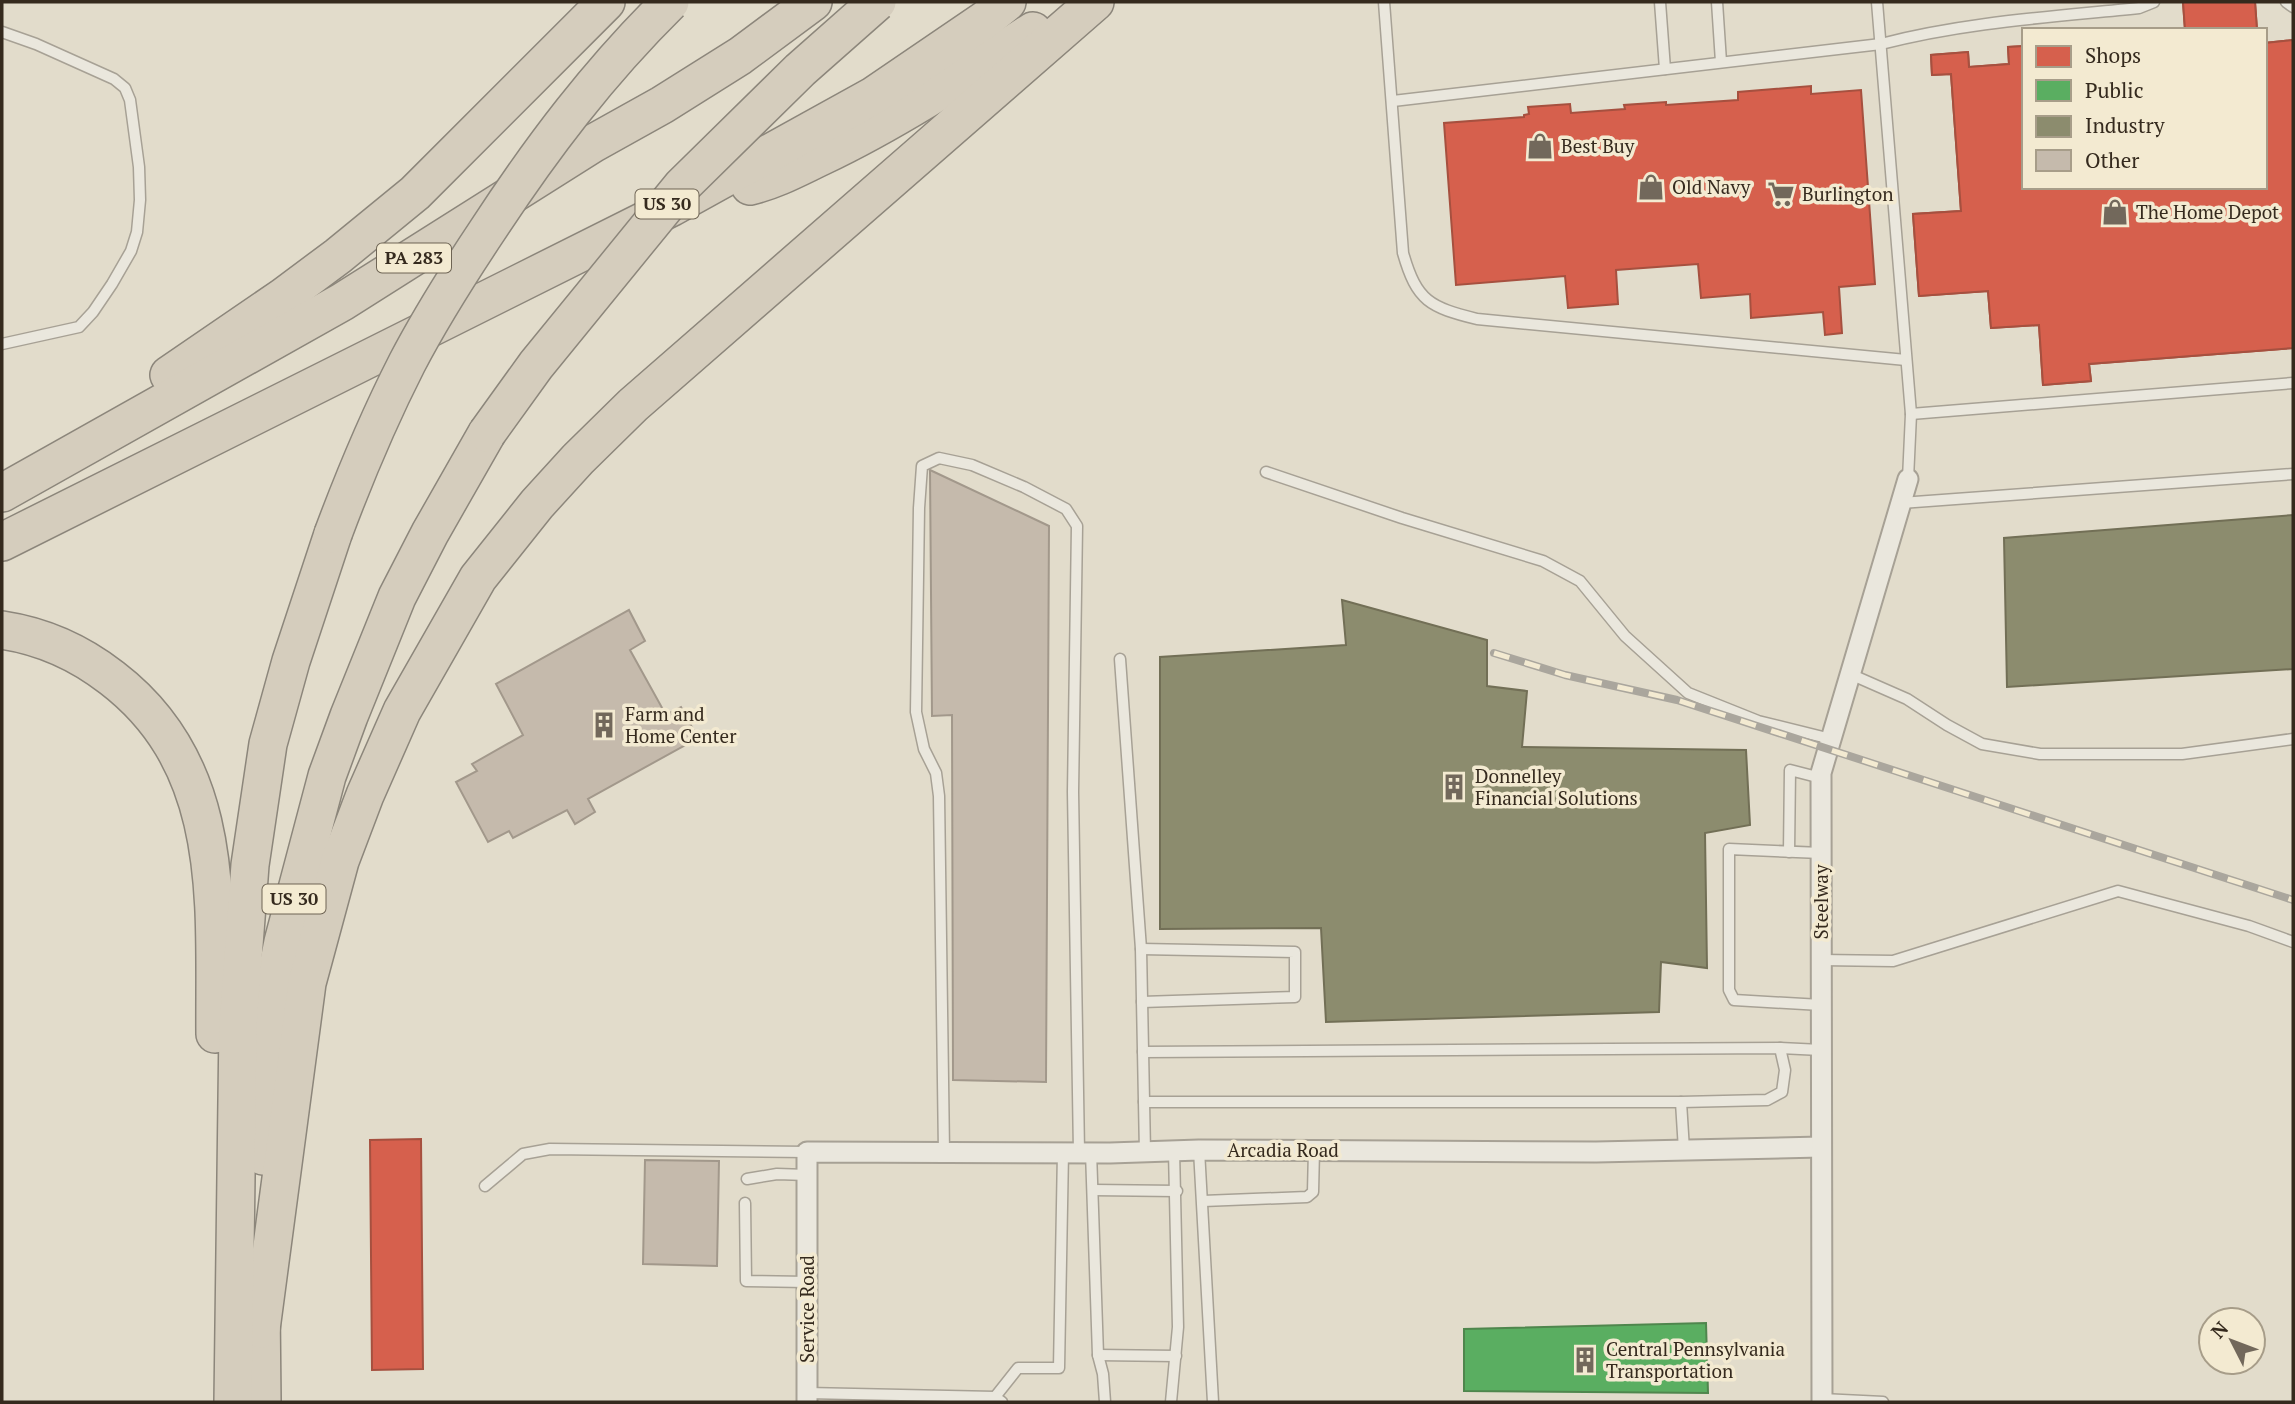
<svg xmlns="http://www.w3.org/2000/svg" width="2295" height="1404" viewBox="0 0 2295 1404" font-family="'PT Serif',serif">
<rect width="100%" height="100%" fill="#e2dccb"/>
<g fill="#d6604d" stroke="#a6503f" stroke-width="2">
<path d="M2183 2H2255L2257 30H2185Z"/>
<path d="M2183 2H2255L2257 30H2185Z"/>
<path d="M2293 40V348L2089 364 2091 381 2043 385 2039 325 1991 328 1988 291 1919 296 1913 214 1961 211 1951 74 1932 75 1931 55 1968 52 1969 67 2009 64 2008 47 2024 46V187H2265V43Z"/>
<path d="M2293 40V348L2089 364 2091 381 2043 385 2039 325 1991 328 1988 291 1919 296 1913 214 1961 211 1951 74 1932 75 1931 55 1968 52 1969 67 2009 64 2008 47 2024 46V187H2265V43Z"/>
<path d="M1811 86V94L1861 90 1875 284 1839 287 1842 333 1825 335 1823 312 1751 318 1750 294 1701 298 1698 264 1616 270 1618 304 1568 308 1565 276 1456 285 1444 123 1524 117V115L1529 114 1528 107 1570 104 1571 113 1625 109 1624 105 1666 102V105L1738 100V92Z"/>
<path d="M421 1139 423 1369 372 1370 370 1140Z"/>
</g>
<path fill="#5aae61" stroke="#4f864d" stroke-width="2" d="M1706 1323 1708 1393 1464 1391V1329Z"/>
<g fill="#8c8c6e" stroke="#726f56" stroke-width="2">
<path d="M2293 515V669L2007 687 2004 538Z"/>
<path d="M1342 600 1487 640V686L1527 691 1522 747 1746 750 1750 825 1705 833 1707 968 1661 962 1659 1012 1326 1022 1321 928 1160 929V657L1346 645Z"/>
</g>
<g fill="#c5baac" stroke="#a2988b" stroke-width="2">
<path d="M930 470 1049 526 1046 1082 953 1080 952 715 932 716Z"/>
<path d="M629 610 645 641 630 650 666 715 681 707 698 738 588 799 595 812 575 824 567 810 513 838 509 831 488 842 456 782 477 771 472 764 523 735 496 684Z"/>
<path d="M645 1160 719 1161 717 1266 643 1264Z"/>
</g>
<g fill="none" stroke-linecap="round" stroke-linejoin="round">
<g stroke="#a7a195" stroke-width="13">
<g id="lane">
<path d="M1384 2 1403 253C1417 302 1430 307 1477 319L1906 360"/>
<path d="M1660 2 1665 69"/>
<path d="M1717 2 1721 62"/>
<path d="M1877 2 1911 414 1908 479"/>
<path d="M2286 2 2293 7"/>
<path d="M2 32 36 44 114 79 125 88 130 100 139 167 140 200 137 232 131 251 112 284 93 312 79 327 2 344"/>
<path d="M1393 101 1881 44C1965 22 2052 17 2139 8L2154 2"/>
<path d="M1911 414 2293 383"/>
<path d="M1266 472 1402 518 1543 561 1580 581 1625 636 1688 693 1758 721 1831 739"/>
<path d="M1901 503 2293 474"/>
<path d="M1120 659 1141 949 1145 1152"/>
<path d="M1850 674 1907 699 1947 725 1982 744 2040 754H2182L2293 739"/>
<path d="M1789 852 1790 770 1821 778"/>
<path d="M1821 853 1729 849V990L1734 1000 1821 1005"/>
<path d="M1141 949 1295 952V997L1142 1002"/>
<path d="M1821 960 1893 961 2118 891 2249 926 2293 942"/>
<path d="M1780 1048 1821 1050"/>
<path d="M1143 1052 1780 1048 1785 1070 1782 1092 1767 1100 1681 1102H1144"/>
<path d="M1681 1102 1684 1150"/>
<path d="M1199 1150 1213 1402"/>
<path d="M944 1152 939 796 936 773 924 749 916 712 919 508 922 466 939 458 972 465 1024 487 1066 509 1077 526 1073 792 1079 1152"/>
<path d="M1091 1152 1098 1355 1103 1374 1105 1402"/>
<path d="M747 1179 777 1174 807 1175"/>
<path d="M485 1186 523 1154 550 1149 807 1152"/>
<path d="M1093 1190 1177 1191"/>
<path d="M1203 1201 1307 1197 1313 1192 1314 1150"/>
<path d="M745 1203 746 1281 807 1282"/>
<path d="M1098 1355 1176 1356"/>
<path d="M807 1393 995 1397 1002 1402"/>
<path d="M995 1397 1018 1368H1059L1063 1152"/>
<path d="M1822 1399 1883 1402"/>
<path d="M1171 1402 1178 1327 1174 1151"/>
</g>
</g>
<g stroke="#a7a195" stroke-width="23">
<g id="street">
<path d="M807 1402V1152L1110 1153 1199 1150 1596 1152 1821 1147"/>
<path d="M1822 1402 1821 773 1908 479"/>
</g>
</g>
<g stroke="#8c867b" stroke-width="40">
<g id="highway">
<path d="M750 186C775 180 797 168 820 157 894 122 964 76 1033 31"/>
<path d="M169 375 283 297 338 256 415 193 606 2"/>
<path d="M2 493 342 302 592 144 662 105 740 56 813 2"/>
<path d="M2 542 672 207 873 96 986 19 1007 2"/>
<path d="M2 630C42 636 80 653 112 678 228 767 214 904 215 1034"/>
<path d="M263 1156 270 1006 283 942 327 776 349 716 397 597 430 533 487 433"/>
<path d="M261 1305 262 1402"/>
<path d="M261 1329 307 983 340 861 365 795 402 711 478 578 537 504 578 459 633 405 1095 2"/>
<path d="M233 1402 238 1025 250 865 268 744 291 661 333 534"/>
</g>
</g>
<use href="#lane" stroke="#eae7dd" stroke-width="10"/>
<use href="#street" stroke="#eae7dd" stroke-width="19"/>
<use href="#highway" stroke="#d5cdbd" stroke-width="37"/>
<g stroke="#aaa69d" stroke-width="8">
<path id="rail" d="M1494 653 1565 675 1677 700 2293 900"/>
</g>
<use href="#rail" stroke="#f3ead1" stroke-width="5" stroke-dasharray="16" stroke-linecap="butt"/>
<g stroke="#8c867b" stroke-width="40" stroke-linecap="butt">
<g id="highway-bridge">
<path d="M487 433 536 365 682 186 800 70 877 2"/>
<path d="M333 534C355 475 379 418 407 363 431 317 459 273 487 231 542 147 599 72 670 2"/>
</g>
</g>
<use href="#highway-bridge" stroke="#d5cdbd" stroke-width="37"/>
</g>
<defs>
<g id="shop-bare" transform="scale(2.1)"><path d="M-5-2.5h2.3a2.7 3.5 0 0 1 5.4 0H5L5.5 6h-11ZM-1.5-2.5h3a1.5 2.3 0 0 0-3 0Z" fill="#72685b" stroke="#f3ead1" stroke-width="2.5" paint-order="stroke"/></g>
<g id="supermarket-bare" transform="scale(2.1)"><path d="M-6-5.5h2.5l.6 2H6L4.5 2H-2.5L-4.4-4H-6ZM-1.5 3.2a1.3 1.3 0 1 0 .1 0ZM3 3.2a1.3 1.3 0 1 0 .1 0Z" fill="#72685b" stroke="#f3ead1" stroke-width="2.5" paint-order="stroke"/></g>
<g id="building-bare" transform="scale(2.1)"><path d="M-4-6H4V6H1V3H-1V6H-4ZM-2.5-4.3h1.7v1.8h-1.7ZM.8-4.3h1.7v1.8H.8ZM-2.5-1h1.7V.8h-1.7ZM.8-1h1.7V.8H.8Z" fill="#72685b" stroke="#f3ead1" stroke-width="2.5" paint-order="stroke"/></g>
</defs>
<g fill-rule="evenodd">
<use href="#shop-bare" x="1540" y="146"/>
<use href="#shop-bare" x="1651" y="187"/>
<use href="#supermarket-bare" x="1781" y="194"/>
<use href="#shop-bare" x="2115" y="212"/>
<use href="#building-bare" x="604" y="725"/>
<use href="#building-bare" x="1454" y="787"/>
<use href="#building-bare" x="1585" y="1360"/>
</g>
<g text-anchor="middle" stroke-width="7" stroke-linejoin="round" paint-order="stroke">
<g fill="#f3ead1" stroke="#6e6454" stroke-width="2">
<rect x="635.5" y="189.5" width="63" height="29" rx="5"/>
<rect x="377" y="243.5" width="74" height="29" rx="5"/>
<rect x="262.5" y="884.5" width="63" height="29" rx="5"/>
</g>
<g font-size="18" font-weight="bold" fill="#352a1e">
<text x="667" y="210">US 30</text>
<text x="414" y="264">PA 283</text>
<text x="294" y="905">US 30</text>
</g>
<g font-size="19" fill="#352a1e" stroke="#f3ead1" text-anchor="start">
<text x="1561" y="153">Best Buy</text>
<text x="1672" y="194">Old Navy</text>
<text x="1802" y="201">Burlington</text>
<text x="2136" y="219">The Home Depot</text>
<text x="625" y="721">Farm and<tspan x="625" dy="22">Home Center</tspan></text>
<text x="1475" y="783">Donnelley<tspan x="1475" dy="22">Financial Solutions</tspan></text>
<text x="1606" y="1356">Central Pennsylvania<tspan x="1606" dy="22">Transportation</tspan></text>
</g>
<g font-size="19" fill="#352a1e" stroke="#f3ead1">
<text transform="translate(1821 902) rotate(-90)" y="7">Steelway</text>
<text x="1283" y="1157">Arcadia Road</text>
<text transform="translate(807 1309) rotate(-90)" y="7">Service Road</text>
</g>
</g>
<rect width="2295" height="1404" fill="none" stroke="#352a1e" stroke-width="7"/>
<rect x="2022" y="28" width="245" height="161" fill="#f3ead1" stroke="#a79d89" stroke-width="2"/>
<rect x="2036" y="46" width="35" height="21" fill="#d6604d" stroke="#a79d89" stroke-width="2"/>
<text x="2085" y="63" font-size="21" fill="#352a1e">Shops</text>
<rect x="2036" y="80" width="35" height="21" fill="#5aae61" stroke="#a79d89" stroke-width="2"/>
<text x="2085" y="98" font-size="21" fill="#352a1e">Public</text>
<rect x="2036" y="116" width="35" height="21" fill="#8c8c6e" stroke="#a79d89" stroke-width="2"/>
<text x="2085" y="133" font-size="21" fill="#352a1e">Industry</text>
<rect x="2036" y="150" width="35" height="21" fill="#c5baac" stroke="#a79d89" stroke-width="2"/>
<text x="2085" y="168" font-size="21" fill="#352a1e">Other</text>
<g transform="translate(2232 1341) rotate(312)"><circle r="33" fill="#f3ead1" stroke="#a79d89" stroke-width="2"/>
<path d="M0-5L12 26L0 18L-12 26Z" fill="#72685b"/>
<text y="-10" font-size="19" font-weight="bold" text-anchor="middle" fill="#352a1e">N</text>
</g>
</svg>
